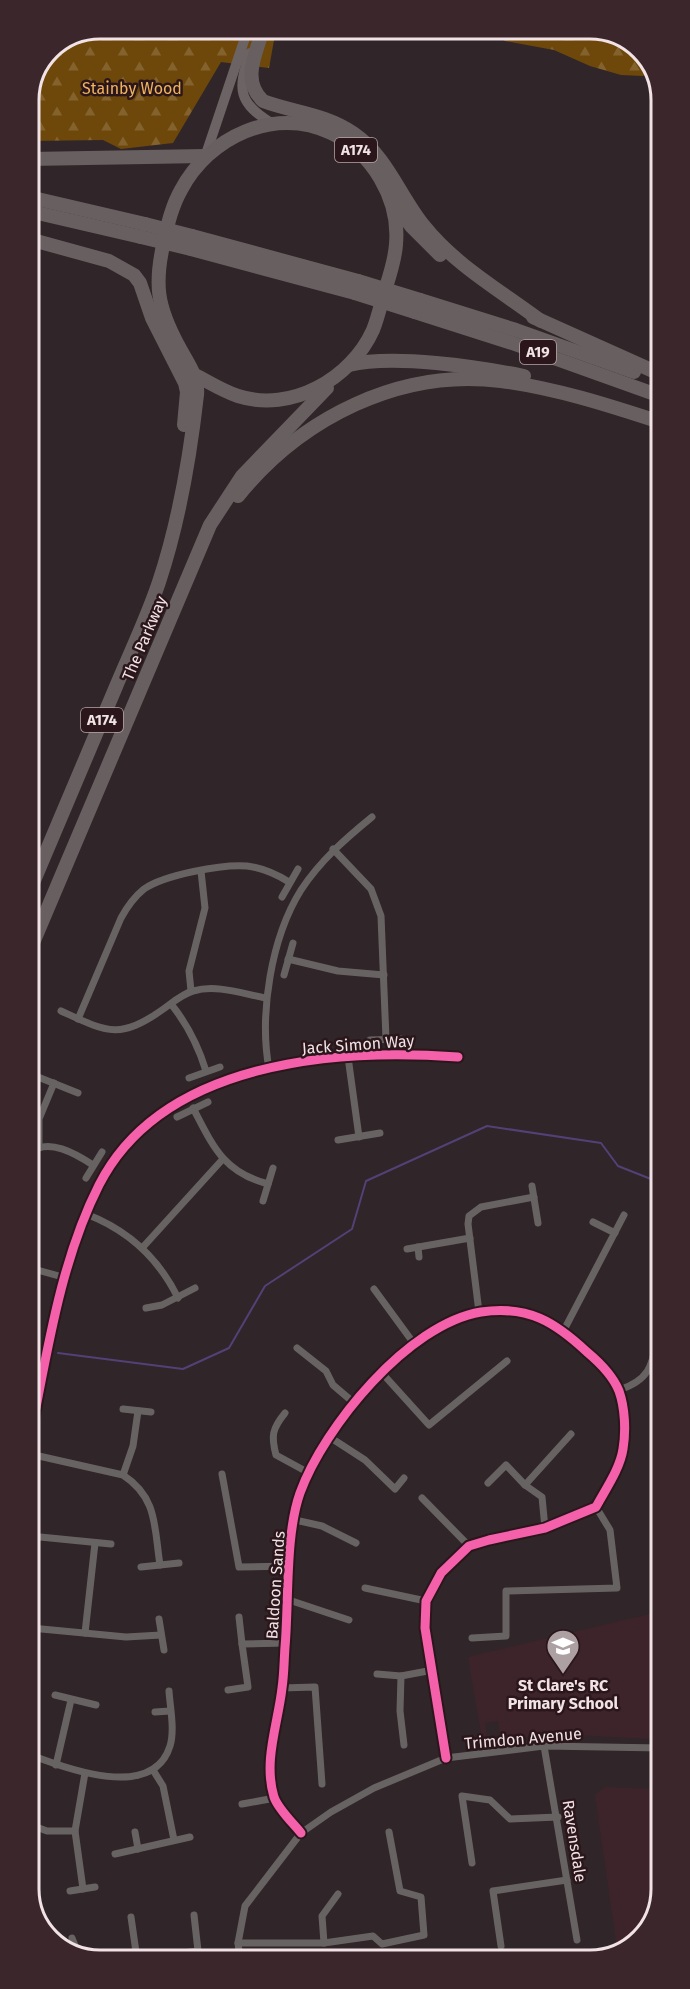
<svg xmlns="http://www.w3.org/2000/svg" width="690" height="1989" viewBox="0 0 690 1989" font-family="'Fira Sans',sans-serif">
<defs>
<pattern id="forest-firs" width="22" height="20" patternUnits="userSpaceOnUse" patternTransform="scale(1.5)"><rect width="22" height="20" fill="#6e480a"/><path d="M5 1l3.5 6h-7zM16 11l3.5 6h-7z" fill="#83622e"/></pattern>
</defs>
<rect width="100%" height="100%" fill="#302528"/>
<g fill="#3d242a">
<path d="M650 1614 657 1693 655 1694 656 1739 554 1734 501 1740 498 1721 485 1723 488 1745H483L468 1657Z"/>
<path d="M605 1787 661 1789V1889L646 1933 624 1947 617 1948 595 1795Z"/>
</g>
<g fill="url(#forest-firs)">
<path d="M100 29H276L269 68 221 62 173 143 121 149 103 140 29 141V96L50 49Z"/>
<path d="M489 29H595L637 46 651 68 643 76 621 75 590 66 554 50 505 41Z"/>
</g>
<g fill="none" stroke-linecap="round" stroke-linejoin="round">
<g stroke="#524177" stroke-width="2">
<path d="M58 1353 183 1369 229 1348 265 1286 352 1229 366 1181 487 1126 601 1143 618 1166 661 1183"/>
<path d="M30 1364 37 1360"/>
</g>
<g stroke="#686363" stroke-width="7">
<path d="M333 849 371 889 381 916 386 1039"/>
<path d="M282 897 298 869"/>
<path d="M288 959 338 971 384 975"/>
<path d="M284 975 293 943"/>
<path d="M191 991 189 971 205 908 201 871"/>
<path d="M171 1004C188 1025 198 1045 206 1071"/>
<path d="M61 1011C107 1032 119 1040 162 1010 172 1003 182 994 193 991 217 984 243 994 266 998"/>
<path d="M78 1019 121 918C127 907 134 897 144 889 164 875 222 864 247 866 263 868 276 874 289 882"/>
<path d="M370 1040 401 1039"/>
<path d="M348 1057 359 1137"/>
<path d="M269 1069C259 1014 271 938 301 890 320 861 345 839 372 817"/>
<path d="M38 1077 78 1093"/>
<path d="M189 1078 220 1067"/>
<path d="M193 1108C213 1146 223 1172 268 1184"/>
<path d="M177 1117 208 1102"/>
<path d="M338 1140 380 1133"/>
<path d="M39 1147V1119L54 1083"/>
<path d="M30 1153C48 1137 76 1154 93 1165"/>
<path d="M86 1178 102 1152"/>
<path d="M532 1186 538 1223"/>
<path d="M263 1201 273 1168"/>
<path d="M86 1214C128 1230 158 1257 178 1298"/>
<path d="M593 1222 615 1233"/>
<path d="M143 1247 222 1160"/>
<path d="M418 1247 419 1257"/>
<path d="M407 1249 470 1238"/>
<path d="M30 1268 66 1278"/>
<path d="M374 1289 415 1345"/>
<path d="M146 1308 162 1305 195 1288"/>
<path d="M479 1312 468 1224 469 1216 481 1207 534 1197"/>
<path d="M564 1330 624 1215"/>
<path d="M297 1348 326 1371 333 1385 353 1402"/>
<path d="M382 1373 429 1425 507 1361"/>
<path d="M619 1390C656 1378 652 1358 661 1324"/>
<path d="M123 1409 151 1412"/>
<path d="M285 1413C272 1429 271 1436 276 1455L309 1473"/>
<path d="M328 1436 365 1460 395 1489 404 1478"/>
<path d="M30 1438C47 1354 60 1262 99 1185 162 1061 336 1048 458 1057"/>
<path d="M30 1454 123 1475C158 1498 154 1527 160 1565"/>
<path d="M222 1474 239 1567 290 1566"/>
<path d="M123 1475 133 1446 138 1411"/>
<path d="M488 1483 506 1465 525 1485"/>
<path d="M422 1498 469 1546"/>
<path d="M295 1520 322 1526 356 1543"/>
<path d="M545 1528 542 1497 525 1485 571 1434"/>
<path d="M30 1536 111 1544"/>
<path d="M141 1567 179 1563"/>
<path d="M365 1588 426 1601"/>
<path d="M289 1600 349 1620"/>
<path d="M239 1617 242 1644"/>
<path d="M159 1619 164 1650"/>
<path d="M31 1628 126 1637 161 1635"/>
<path d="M85 1633 95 1543"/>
<path d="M472 1638 506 1636V1591L617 1588 610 1530 596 1507"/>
<path d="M377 1674 401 1676"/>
<path d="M282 1688 315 1687 322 1784"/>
<path d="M228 1690 248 1687 242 1644 286 1643"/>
<path d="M55 1695 96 1705"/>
<path d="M155 1712 170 1711"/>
<path d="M404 1745 400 1711 401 1676 433 1670"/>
<path d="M544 1746 577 1940"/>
<path d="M31 1755C67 1769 153 1801 170 1746 175 1730 170 1707 169 1691"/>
<path d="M56 1765 71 1700"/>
<path d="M153 1770 163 1786 174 1840"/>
<path d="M242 1804 275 1798"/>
<path d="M31 1825 47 1831H75"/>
<path d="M135 1832 138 1849"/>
<path d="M301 1833C293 1823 278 1809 274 1797 263 1761 278 1724 282 1688 284 1675 284 1661 285 1647 289 1602 285 1535 300 1493 324 1427 408 1324 481 1312 528 1305 555 1322 587 1352 599 1362 613 1376 619 1391 625 1408 626 1431 623 1449 620 1469 605 1490 596 1507L545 1528 489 1540 469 1546 441 1573 426 1601 425 1628 446 1758"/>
<path d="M115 1854 190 1837"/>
<path d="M472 1863 462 1796 490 1800 510 1819 558 1817"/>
<path d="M83 1889 75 1831 85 1773"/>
<path d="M70 1891 95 1887"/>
<path d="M194 1915 199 1960"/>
<path d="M131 1917 137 1959"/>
<path d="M72 1938 78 1953"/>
<path d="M238 1943H324L373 1936 382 1944 424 1935 421 1897 400 1891 389 1832"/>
<path d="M324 1943 322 1916 338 1894"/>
<path d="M501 1946 493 1891 567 1880"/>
<path d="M89 1958 137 1959 198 1951"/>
<path d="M240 1960 238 1943 245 1906 301 1833 331 1812 374 1788 446 1758 544 1746 661 1748"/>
</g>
<g stroke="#6c6464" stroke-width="10">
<path d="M250 53C237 90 238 103 273 124"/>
<path d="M206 154 248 29"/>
</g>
<g stroke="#686060" stroke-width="14">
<path d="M263 29C256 54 241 80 263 101 292 112 326 114 353 133 387 156 399 195 424 226 455 265 501 291 541 321"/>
<path d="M29 159 205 156"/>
<path d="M29 197 145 224"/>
<path d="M394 202 411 226 440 255"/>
<path d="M29 211 141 237"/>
<path d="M192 236 358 281"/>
<path d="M29 239 109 261 134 275 140 283 152 318 185 383 187 392 184 425"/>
<path d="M191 249 355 293"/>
<path d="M420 300 516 330 634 372"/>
<path d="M415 312 512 343 660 396"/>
<path d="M533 317 660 374"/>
<path d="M349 365C393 354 479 367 524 376"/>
<path d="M238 496C301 418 400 368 501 381 555 388 608 405 660 422"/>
<path d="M30 890C58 823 87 756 115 689 130 653 147 618 159 582 179 522 190 457 197 395 199 376 186 361 178 345 157 306 154 284 164 241 168 223 172 206 181 190 209 137 274 106 331 133 372 152 400 199 396 244 395 262 388 280 383 297 380 308 377 320 373 330 351 379 291 413 238 396 223 391 209 382 195 375"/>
<path d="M30 950 210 525 242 476 327 388"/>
</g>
<g stroke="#686060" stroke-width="14">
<path d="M145 224 192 236"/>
<path d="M141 237 191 249"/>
<path d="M358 281 420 300"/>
<path d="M355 293 415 312"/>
</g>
<g stroke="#2b171b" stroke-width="13">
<g id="cycleway">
<path d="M30 1438C47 1354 60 1262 99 1185 162 1061 336 1048 458 1057"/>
<path d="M301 1833C293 1823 278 1809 274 1797 263 1761 278 1724 282 1688 284 1675 284 1661 285 1647 289 1602 285 1535 300 1493 324 1427 408 1324 481 1312 528 1305 555 1322 587 1352 599 1362 613 1376 619 1391 625 1408 626 1431 623 1449 620 1469 605 1490 596 1507L545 1528 489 1540 469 1546 441 1573 426 1601 425 1628 446 1758"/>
</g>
</g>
<use href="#cycleway" stroke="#f560ab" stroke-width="9"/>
</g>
<defs>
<g id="school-pin" transform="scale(1.725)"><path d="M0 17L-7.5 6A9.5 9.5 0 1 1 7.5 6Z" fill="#ada0a3" stroke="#2b171b"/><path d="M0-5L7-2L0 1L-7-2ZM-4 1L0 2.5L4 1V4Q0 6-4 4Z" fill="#fff"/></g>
</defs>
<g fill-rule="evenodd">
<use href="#school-pin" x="563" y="1646"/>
</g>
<g text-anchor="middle" stroke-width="5" stroke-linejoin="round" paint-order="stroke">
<g fill="#2b171b" stroke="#b6a5a8" stroke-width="1.5">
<rect x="335" y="138" width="42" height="24" rx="4.5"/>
<rect x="520" y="340" width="36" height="24" rx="4.5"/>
<rect x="81" y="708" width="42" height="24" rx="4.5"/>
</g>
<g font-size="15" font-weight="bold" fill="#f1e2e5">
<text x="356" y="155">A174</text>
<text x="538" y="357">A19</text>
<text x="102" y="725">A174</text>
</g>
<g font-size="16" fill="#f0b35c" stroke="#2b171b">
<text x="132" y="94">Stainby Wood</text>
</g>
<g font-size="16" fill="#f1e2e5" stroke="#2b171b">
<text transform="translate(144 638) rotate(-67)" y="6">The Parkway</text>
<text transform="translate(358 1044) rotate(-4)" y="6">Jack Simon Way</text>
<text transform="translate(275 1585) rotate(-86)" y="6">Baldoon Sands</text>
<text transform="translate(523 1738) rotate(-5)" y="6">Trimdon Avenue</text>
<text transform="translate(575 1841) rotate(81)" y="6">Ravensdale</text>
</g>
<g font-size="16" font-weight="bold" fill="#f1e2e5" stroke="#2b171b">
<text x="563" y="1691">St Clare's RC<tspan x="563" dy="18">Primary School</tspan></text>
</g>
</g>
<path d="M0 0H690V1989H0ZM100 39H590A61 61 0 0 1 651 100V1889A61 61 0 0 1 590 1950H100A61 61 0 0 1 39 1889V100A61 61 0 0 1 100 39Z" fill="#3b272b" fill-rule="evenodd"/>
<path fill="none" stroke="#f1e2e5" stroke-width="3" d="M100 39H590A61 61 0 0 1 651 100V1889A61 61 0 0 1 590 1950H100A61 61 0 0 1 39 1889V100A61 61 0 0 1 100 39Z"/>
</svg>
